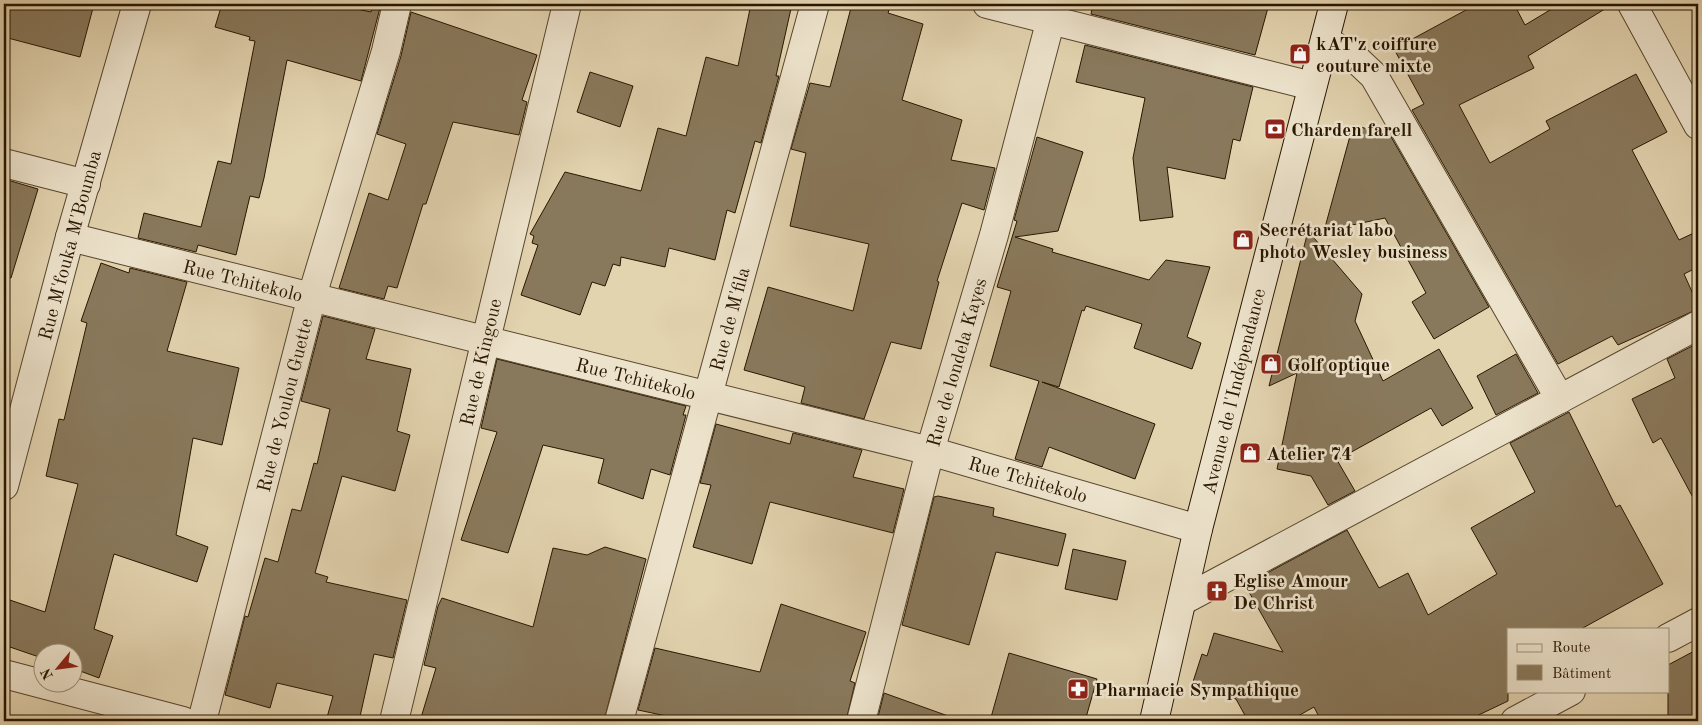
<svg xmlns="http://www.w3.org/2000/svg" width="1702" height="725" viewBox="0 0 1702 725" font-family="'Old Standard TT',serif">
<rect width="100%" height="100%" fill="#e3d4b0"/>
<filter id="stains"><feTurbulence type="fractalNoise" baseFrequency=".004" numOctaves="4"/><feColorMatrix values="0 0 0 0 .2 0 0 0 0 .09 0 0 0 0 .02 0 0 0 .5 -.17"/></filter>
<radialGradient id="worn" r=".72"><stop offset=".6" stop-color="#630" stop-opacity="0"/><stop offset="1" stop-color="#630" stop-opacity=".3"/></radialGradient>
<g fill="#89795c" stroke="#281600">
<path d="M4 4H94L80 57 4 37Z"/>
<path d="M222 4H332L371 12 373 4H381L361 81 287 60 264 178 259 198 250 196 236 255 198 245 196 252 138 238 144 213 201 227 218 161 231 164 255 41 249 40 250 37 215 27Z"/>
<path d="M751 4H792L776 76H779L761 143 755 141 735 213 727 210 715 260 669 248 665 267 621 257 620 266 613 264 605 286 592 282 580 315 521 295 538 245 532 243 534 236 530 234 565 172 641 191 658 128 686 136 706 57 738 66Z"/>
<path d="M852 4H891L888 13 923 24 902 100 962 120 951 160 995 168 984 210 962 203 937 281 939 282 921 349 891 342 864 419 801 403 805 387 744 370 768 287 853 311 869 244 790 226 806 153 791 149 810 83 830 87Z"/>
<path d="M1093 4H1269L1255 55 1091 14Z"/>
<path d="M1477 4H1514L1525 25 1560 4H1613L1528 56 1534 68 1459 105 1490 163 1550 129 1546 121 1636 74 1667 132 1632 150 1679 240 1698 231V267L1684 274 1698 305V309L1618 345 1612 336 1558 364 1412 110 1424 104 1394 49Z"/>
<path d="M411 12 537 55 522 100 527 102 519 135 453 122 426 204H423L397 288 388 286 384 299 339 288 369 193 388 200 406 144 377 134 401 56Z"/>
<path d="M1085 45 1253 87 1240 141 1233 139 1225 179 1167 167 1173 217 1140 221 1133 158 1145 98 1076 82Z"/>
<path d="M590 72 633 86 620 127 577 112Z"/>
<path d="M1353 125 1390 135 1489 307 1434 339 1412 302 1426 293 1385 218 1324 231Z"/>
<path d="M1037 137 1083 152 1058 231 1015 237 1053 249 1052 252 1149 280 1166 260 1210 267 1187 337 1201 343 1192 369 1134 348 1142 324 1086 306 1084 311 1082 310 1059 387 1042 382 1155 424 1135 479 1049 447 1042 467 1015 459 1039 381 990 366 1011 291 997 287 1017 221 1014 220Z"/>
<path d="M4 179 38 189 11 278 4 277Z"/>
<path d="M1308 231 1362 294 1355 321 1383 381 1439 349 1473 408 1442 426 1431 408 1337 460 1355 491 1328 505 1311 476 1277 469 1297 373 1269 386Z"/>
<path d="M101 263 129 273 130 268 187 282 167 351 239 368 222 445 193 438 176 535 208 547 197 582 114 554 94 629 113 636 99 678 72 668V652H42V658L4 645V598L45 612 78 484 46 476 59 419 64 420 87 323 81 321Z"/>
<path d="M323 316 375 329 366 359 411 369 397 431 410 435 395 491 342 476 315 573 328 577 326 582 407 600 393 658 374 654 359 721H326L333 696 277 683 270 708 225 695 245 616 248 617 265 558 278 562 292 509 301 511 314 463 317 464 330 409 301 401Z"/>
<path d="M1698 343V507L1661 438 1653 443 1632 399 1675 378 1667 359Z"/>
<path d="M1516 354 1538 393 1496 415 1477 376Z"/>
<path d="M497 359 686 406 683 415H686L670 475 651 469 643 499 598 483 604 459 543 445 508 553 461 540 497 432 481 428Z"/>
<path d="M1569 412 1616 507 1620 505 1663 584 1581 629H1508V701L1466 721H1321L1314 707 1289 721H1248L1236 699 1192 685 1202 654 1207 656 1214 633 1283 652 1245 585 1347 530 1379 588 1408 573 1428 615 1497 574 1471 528 1535 492 1510 443Z"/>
<path d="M716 424 790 444 793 433 862 450 853 477 904 489 893 533 770 502 752 564 693 547 711 485 700 483Z"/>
<path d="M938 496 994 508 993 516 1066 534 1058 566 996 552 969 645 902 625 934 497Z"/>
<path d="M605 547 646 559 604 721H420L436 668 424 665 438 606 442 598 533 627 553 548 587 555Z"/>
<path d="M1073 549 1126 561 1117 600 1065 589Z"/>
<path d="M781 604 866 632 850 681 855 683 846 721H690L638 710 655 648 760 672Z"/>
<path d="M1698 649V721H1668V665Z"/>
<path d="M1009 653 1097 679 1085 721H990Z"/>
<path d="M884 693 951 717V721H877Z"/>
</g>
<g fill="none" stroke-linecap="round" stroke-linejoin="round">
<g stroke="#57462c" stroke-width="30">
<g id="street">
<path d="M987 4 1312 86"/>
<path d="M1632 4 1698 125"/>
<path d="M1325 40 1356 59 1374 76 1560 399"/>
<path d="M4 163 86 184"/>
<path d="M70 237 930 451 1198 529"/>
<path d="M4 486 70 237 137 4"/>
<path d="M1182 601 1698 325"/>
<path d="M1668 638 1698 622"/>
<path d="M4 674 183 721"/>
<path d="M202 721 312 296 386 51 397 4"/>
<path d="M394 721 567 4"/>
<path d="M619 721 815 4"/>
<path d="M861 721 930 451 994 235 1055 4"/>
<path d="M1515 721 1571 691"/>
</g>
</g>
<g stroke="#281600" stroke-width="30">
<path id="secondary" d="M1154 721 1198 529 1334 4"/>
</g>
<use href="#street" stroke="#ede3cc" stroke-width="28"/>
<use href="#secondary" stroke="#ede3cc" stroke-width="28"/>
</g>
<defs>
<g id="shop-square" transform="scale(1.125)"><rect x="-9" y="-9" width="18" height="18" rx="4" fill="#8f2418" stroke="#ede3cc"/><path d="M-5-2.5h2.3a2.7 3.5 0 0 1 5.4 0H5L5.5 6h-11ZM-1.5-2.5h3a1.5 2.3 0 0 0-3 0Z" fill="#fff"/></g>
<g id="bank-square" transform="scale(1.125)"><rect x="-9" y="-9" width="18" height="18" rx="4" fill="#8f2418" stroke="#ede3cc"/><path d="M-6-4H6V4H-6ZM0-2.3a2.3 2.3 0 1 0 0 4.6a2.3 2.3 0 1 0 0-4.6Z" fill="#fff"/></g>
<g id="church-square" transform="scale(1.125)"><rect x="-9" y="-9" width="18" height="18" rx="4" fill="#8f2418" stroke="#ede3cc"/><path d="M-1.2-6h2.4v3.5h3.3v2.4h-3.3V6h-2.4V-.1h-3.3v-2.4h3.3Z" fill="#fff"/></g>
<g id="pharmacy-square" transform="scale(1.125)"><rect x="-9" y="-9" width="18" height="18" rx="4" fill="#8f2418" stroke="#ede3cc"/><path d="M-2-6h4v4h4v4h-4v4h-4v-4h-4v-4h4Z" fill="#fff"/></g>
</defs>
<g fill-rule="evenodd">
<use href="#shop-square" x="1300" y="54"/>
<use href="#bank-square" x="1275" y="129"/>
<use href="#shop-square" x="1243" y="240"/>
<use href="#shop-square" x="1271" y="364"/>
<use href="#shop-square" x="1250" y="453"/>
<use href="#church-square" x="1217" y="591"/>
<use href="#pharmacy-square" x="1078" y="689"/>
</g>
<g text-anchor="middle" stroke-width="5" stroke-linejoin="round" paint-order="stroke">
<g font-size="19" font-weight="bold" fill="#281600" stroke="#ede3cc" text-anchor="start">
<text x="1316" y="50">kAT'z coiffure<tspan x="1316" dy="22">couture mixte</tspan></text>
<text x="1291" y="136">Charden farell</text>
<text x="1259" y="236">Secrétariat labo<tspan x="1259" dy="22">photo Wesley business</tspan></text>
<text x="1287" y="371">Golf optique</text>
<text x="1266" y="460">Atelier 74</text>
<text x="1233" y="587">Eglise Amour<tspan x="1233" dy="22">De Christ</tspan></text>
<text x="1094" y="696">Pharmacie Sympathique</text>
</g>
<g font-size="19" fill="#281600" stroke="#ede3cc">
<text transform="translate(69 245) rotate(-75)" y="7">Rue M'fouka M'Boumba</text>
<text transform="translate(243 280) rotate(14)" y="7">Rue Tchitekolo</text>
<text transform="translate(729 319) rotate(-75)" y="7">Rue de M'fila</text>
<text transform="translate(480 362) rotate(-77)" y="7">Rue de Kingoue</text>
<text transform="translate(956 362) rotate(-74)" y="7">Rue de londela Kayes</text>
<text transform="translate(636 378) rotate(14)" y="7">Rue Tchitekolo</text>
<text transform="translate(1233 391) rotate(-76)" y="7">Avenue de l'Indépendance</text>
<text transform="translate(284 405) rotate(-76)" y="7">Rue de Youlou Guette</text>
<text transform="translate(1028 479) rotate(16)" y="7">Rue Tchitekolo</text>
</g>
</g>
<rect width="1702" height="725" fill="none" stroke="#e3d4b0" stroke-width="20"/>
<rect x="5" y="5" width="1692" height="715" fill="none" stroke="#281600" stroke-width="2.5"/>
<rect x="10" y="10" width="1682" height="705" fill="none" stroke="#281600"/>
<rect x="1507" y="628" width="162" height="65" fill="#ede3cc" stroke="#9e917a"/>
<rect x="1517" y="644" width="25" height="8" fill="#ede3cc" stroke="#9e917a"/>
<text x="1552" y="652" font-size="15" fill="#281600">Route</text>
<rect x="1517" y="665" width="25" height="15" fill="#89795c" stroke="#9e917a"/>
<text x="1552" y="678" font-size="15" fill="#281600">Bâtiment</text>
<g transform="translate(58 668) rotate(241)"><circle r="24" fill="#ede3cc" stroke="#9e917a"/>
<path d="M0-4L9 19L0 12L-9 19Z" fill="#8f2418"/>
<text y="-8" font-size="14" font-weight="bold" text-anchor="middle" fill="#281600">N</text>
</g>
<rect width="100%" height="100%" filter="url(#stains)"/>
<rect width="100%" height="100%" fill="url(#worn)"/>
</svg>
